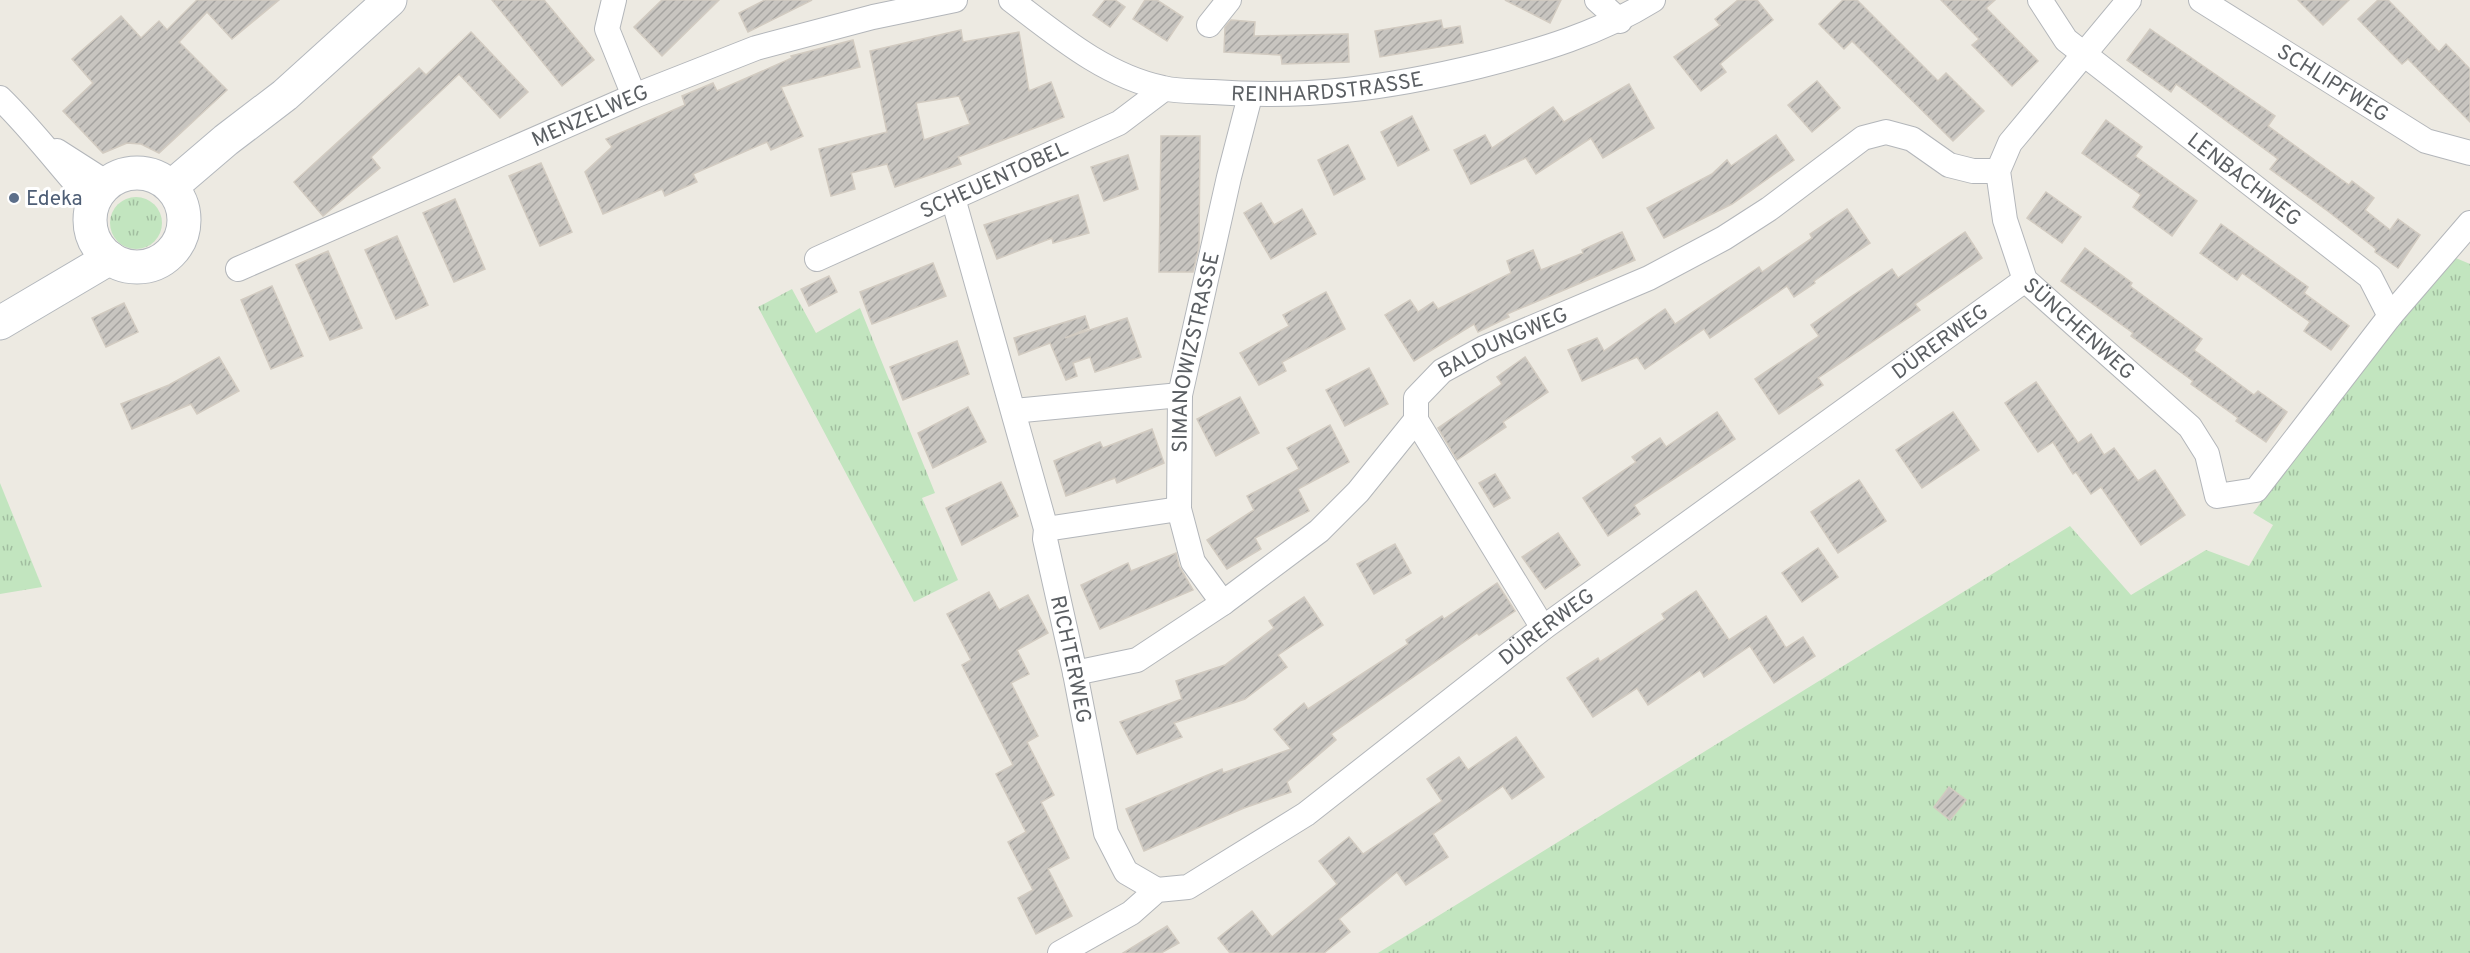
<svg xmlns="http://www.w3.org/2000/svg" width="2470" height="953" viewBox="0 0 2470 953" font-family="Overpass,sans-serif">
<defs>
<pattern id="grass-tufts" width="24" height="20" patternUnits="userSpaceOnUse" patternTransform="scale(1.5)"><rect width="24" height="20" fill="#c2e5bf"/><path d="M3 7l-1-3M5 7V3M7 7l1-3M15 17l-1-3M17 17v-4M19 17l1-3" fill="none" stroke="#a1bd9f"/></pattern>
<pattern id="building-hatch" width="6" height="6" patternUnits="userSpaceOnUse" patternTransform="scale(1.5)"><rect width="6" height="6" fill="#c8c5c0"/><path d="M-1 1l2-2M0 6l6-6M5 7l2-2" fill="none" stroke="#a5a3a0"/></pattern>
</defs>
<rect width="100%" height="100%" fill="#edeae2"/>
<g fill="url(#grass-tufts)">
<circle cx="136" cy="223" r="26"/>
<path d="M2451 256 2470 264V953H1378L2070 526 2131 595 2206 550 2249 566 2273 525 2253 513 2403 312Z"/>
<path d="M792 289 816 333 860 308 935 493 922 498 958 580 914 602 758 307Z"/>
<path d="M0 483 42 587 0 594Z"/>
</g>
<g fill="url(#building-hatch)" stroke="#d2cbc1" stroke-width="1.5" fill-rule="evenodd">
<path d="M197 0H279L232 39 207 12 179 42 227 90 159 153 141 144 127 143 103 153 63 111 93 83 72 59 121 16 141 38 159 21 167 30Z"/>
<path d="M492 0H544L594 60 562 86Z"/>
<path d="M662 0H719L662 56 634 27Z"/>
<path d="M765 0H812L748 32 739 13Z"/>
<path d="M1105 0H1115L1125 7 1110 27 1093 15Z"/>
<path d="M1145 0H1157L1183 17 1167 41 1133 19Z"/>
<path d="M1505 0H1561L1550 23Z"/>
<path d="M1738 0H1757L1773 20 1720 64 1726 72 1701 91 1674 57 1720 25 1715 19Z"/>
<path d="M1843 0H1857L1938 81 1946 73 1984 111 1953 141 1852 41 1844 49 1819 24Z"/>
<path d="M1941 0H1995L1986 8 2038 61 2012 86 1972 45 1979 39Z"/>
<path d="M2298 0H2349L2323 25Z"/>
<path d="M2378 0H2388L2439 52 2446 44 2470 69V122L2408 59 2402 64 2358 19Z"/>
<path d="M1231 20 1255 22 1254 36 1348 34 1349 62 1282 64 1281 55 1224 52 1225 27Z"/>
<path d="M1441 20 1443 29 1460 26 1463 43 1380 57 1375 31Z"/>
<path d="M2150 29 2275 116 2268 126 2349 185 2352 181 2374 198 2365 210 2390 230 2398 219 2420 235 2398 268 2375 252 2376 249 2329 212 2270 169 2278 159 2176 84 2171 92 2127 60Z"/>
<path d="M961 30 963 42 1019 32 1029 91 1051 82 1064 117 958 157 961 164 895 187 887 164 851 173 855 189 831 196 819 149 887 132 870 51ZM959 96 970 124 924 140 916 103Z"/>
<path d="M471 32 528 92 500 118 459 74 371 157 380 168 323 216 294 182 419 68 426 75Z"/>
<path d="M853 40 860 67 781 87 803 136 771 150 767 142 693 174 697 182 665 196 662 189 603 214 585 172 612 147 606 139 685 105 682 96 713 83 717 91 792 58 791 56Z"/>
<path d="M1817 81 1840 108 1812 132 1788 105Z"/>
<path d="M1629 84 1654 128 1603 158 1591 138 1536 174 1526 158 1471 184 1454 150 1485 135 1492 148 1553 107 1564 122Z"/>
<path d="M1412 116 1429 150 1398 166 1381 132Z"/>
<path d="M2106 120 2142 147 2135 156 2197 201 2172 236 2133 207 2141 195 2082 153Z"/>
<path d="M1776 135 1794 160 1732 204 1664 238 1647 208 1712 174 1727 160 1731 166Z"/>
<path d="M1161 136H1200L1199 247 1193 272H1159Z"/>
<path d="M1348 145 1365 179 1334 195 1318 160Z"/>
<path d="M1128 155 1138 189 1104 201 1091 167Z"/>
<path d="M541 163 572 232 540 246 509 176Z"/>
<path d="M2046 192 2081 217 2062 243 2027 218Z"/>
<path d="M1078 195 1089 233 1053 243 1052 238 997 259 984 225Z"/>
<path d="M455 199 485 269 454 282 423 213Z"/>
<path d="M1261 203 1274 225 1302 209 1316 234 1271 259 1244 213Z"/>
<path d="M1847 209 1870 243 1814 281 1815 283 1794 297 1787 286 1710 338 1704 329 1645 369 1637 357 1582 381 1568 350 1597 338 1604 351 1665 309 1675 324 1759 267 1762 272 1812 238 1810 234Z"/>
<path d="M2221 224 2308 287 2304 293 2349 326 2331 350 2304 331 2310 322 2242 273 2237 280 2200 253Z"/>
<path d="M1622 232 1635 260 1507 314 1509 317 1478 332 1474 324 1414 361 1385 315 1410 300 1418 312 1433 302 1438 309 1511 273 1507 261 1533 250 1541 270 1583 253 1582 250Z"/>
<path d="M1965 232 1982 258 1915 304 1920 310 1818 378 1823 385 1779 414 1755 379 1819 336 1811 325 1852 296 1892 269 1898 278Z"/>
<path d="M397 236 428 305 396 319 365 250Z"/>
<path d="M2085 248 2132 283 2130 286 2202 339 2194 350 2254 395 2258 391 2287 412 2266 442 2236 421 2238 418 2191 384 2193 381 2131 336 2133 333 2061 281Z"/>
<path d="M328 251 362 328 330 340 296 265Z"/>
<path d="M933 263 946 296 872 324 860 292Z"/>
<path d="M829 276 837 292 809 306 801 289Z"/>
<path d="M272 286 303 356 271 369 241 300Z"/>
<path d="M1326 292 1345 329 1282 362 1286 371 1259 385 1240 353 1289 326 1283 315Z"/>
<path d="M124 303 138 332 106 347 92 318Z"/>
<path d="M1085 316 1089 328 1065 338 1127 318 1141 357 1095 372 1090 357 1073 363 1077 376 1066 380 1050 343 1019 355 1014 338Z"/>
<path d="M957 341 969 374 903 400 890 367Z"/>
<path d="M219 357 239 391 197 414 191 404 132 429 121 404 169 385Z"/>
<path d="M1525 357 1548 392 1503 422 1506 427 1457 460 1438 428 1502 384 1497 377Z"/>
<path d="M1369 368 1388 404 1345 426 1326 390Z"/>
<path d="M2036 382 2078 443 2091 434 2104 455 2114 448 2138 481 2155 470 2185 515 2141 545 2101 487 2091 494 2076 472 2073 474 2053 442 2038 452 2005 403Z"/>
<path d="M1240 397 1259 433 1216 456 1197 419Z"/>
<path d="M968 407 986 442 933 468 918 433Z"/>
<path d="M1717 412 1735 439 1634 505 1640 514 1608 536 1583 498 1636 462 1632 457 1660 438 1666 447Z"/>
<path d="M1953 412 1979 450 1922 488 1896 450Z"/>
<path d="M1330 425 1349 462 1298 489 1309 511 1255 538 1261 549 1227 569 1207 540 1254 510 1247 496 1299 469 1287 448Z"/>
<path d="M1152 429 1164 463 1117 483 1115 478 1066 496 1054 461 1100 442 1103 448Z"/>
<path d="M1495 474 1510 498 1494 507 1479 483Z"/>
<path d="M1859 480 1886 521 1838 553 1811 512Z"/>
<path d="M1001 482 1018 516 962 545 946 508Z"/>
<path d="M1558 533 1580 565 1545 589 1522 557Z"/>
<path d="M1395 544 1411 573 1374 594 1357 564Z"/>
<path d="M1818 548 1838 577 1802 602 1782 573Z"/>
<path d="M1176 553 1179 566 1193 590 1100 629 1081 585 1128 563 1131 571Z"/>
<path d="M1497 583 1515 611 1479 635 1477 633 1331 734 1336 740 1287 782 1291 792 1244 808 1144 851 1126 809 1222 769 1223 773 1291 749 1274 729 1304 703 1308 709 1408 644 1406 640 1442 616 1444 619Z"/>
<path d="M1696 591 1729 640 1766 616 1786 648 1803 637 1815 656 1774 683 1750 646 1704 677 1700 670 1648 705 1637 688 1593 717 1567 678 1598 658 1600 662 1665 619 1662 614Z"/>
<path d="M989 592 999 610 1028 595 1048 633 1017 650 1029 674 1011 683 1038 736 1027 742 1054 795 1041 802 1069 858 1048 869 1072 916 1036 934 1018 898 1033 890 1008 842 1026 832 996 774 1013 765 962 665 971 660 947 614Z"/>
<path d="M1304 597 1323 625 1278 655 1287 667 1245 699 1174 723 1182 737 1137 754 1120 722 1182 699 1176 681 1225 665 1274 628 1269 621Z"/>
<path d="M1516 737 1544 777 1512 799 1503 786 1433 834 1448 857 1406 885 1397 872 1339 919 1350 932 1324 953H1230L1218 938 1252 911 1272 937 1337 884 1319 861 1349 837 1363 854 1442 801 1427 779 1459 757 1468 770Z"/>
<path d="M1949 787 1966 800 1950 820 1934 807Z"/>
<path d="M1167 926 1179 943 1161 953H1123Z"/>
</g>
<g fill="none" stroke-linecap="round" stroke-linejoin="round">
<g stroke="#b3b6ba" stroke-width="26">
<g id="minor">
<path d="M614 0 607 29 634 96"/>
<path id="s1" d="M1011 0C1057 35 1105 76 1163 88 1179 92 1197 91 1213 92 1307 99 1388 88 1479 66 1540 51 1600 33 1653 0"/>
<path d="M1597 0 1620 21"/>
<path id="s2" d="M2040 0 2066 40 2370 277 2390 316"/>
<path id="s3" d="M2129 0 2010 143 1998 171 2005 220 2025 280 2190 427 2207 454 2217 496 2256 490 2390 316 2470 223"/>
<path id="s4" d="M2201 0 2426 141 2470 153"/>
<path d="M1209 25 1229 0"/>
<path d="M0 98C34 131 61 168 93 203"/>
<path d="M57 151 107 183"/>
<path id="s5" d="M953 198 1046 529 1045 539 1075 673 1106 833 1126 872 1157 890"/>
<path id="s6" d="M817 259 1119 123 1164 89"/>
<path id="s7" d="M238 269 634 96 756 48 873 17 955 0"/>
<path d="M1014 411 1180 395"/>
<path d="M1416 420 1543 628"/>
<path d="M1046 529 1179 509"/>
<path id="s8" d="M1223 603 1193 562 1179 509 1180 395 1229 177 1250 96"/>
<path id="s9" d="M1075 673 1137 660 1223 603 1319 531 1358 492 1416 420V398L1442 371 1484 348 1649 278 1724 238 1769 209 1863 138 1886 132 1912 139 1949 165 1973 171H1998"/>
<path id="s10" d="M1060 953 1131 913 1157 890 1188 887 1306 814 1543 628 2025 280"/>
</g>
</g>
<g stroke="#b4b8bd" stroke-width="35">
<g id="secondary">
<circle cx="137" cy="220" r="47"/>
<path d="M171 187 226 140 285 95 390 0"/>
<path d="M0 323 110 258"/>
</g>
</g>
<use href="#minor" stroke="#fff" stroke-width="24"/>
<use href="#secondary" stroke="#fff" stroke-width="33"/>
</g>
<circle fill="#5c6f8a" stroke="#fff" stroke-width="2" cx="14" cy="198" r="6"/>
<g text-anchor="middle" stroke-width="6" stroke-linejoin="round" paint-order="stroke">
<g font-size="21" fill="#5b5f63" stroke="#fff">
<text dy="7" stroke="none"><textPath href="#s4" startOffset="156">SCHLIPFWEG</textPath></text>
<text dy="7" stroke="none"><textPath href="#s1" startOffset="342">REINHARDSTRASSE</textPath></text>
<text dy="7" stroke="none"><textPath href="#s7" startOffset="384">MENZELWEG</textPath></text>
<text dy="7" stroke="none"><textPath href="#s6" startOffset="194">SCHEUENTOBEL</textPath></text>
<text dy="7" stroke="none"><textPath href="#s2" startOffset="274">LENBACHWEG</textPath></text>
<text dy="7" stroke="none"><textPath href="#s3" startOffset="402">SÜNCHENWEG</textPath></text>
<text dy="7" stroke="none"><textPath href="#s10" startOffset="1077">DÜRERWEG</textPath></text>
<text dy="7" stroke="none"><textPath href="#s9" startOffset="561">BALDUNGWEG</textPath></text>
<text dy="7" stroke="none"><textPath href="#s8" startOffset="264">SIMANOWIZSTRASSE</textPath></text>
<text dy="7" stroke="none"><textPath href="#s10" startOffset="591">DÜRERWEG</textPath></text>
<text dy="7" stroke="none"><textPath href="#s5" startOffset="477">RICHTERWEG</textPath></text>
</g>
<g font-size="21" fill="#4e5e75" stroke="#fff" text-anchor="start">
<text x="26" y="205">Edeka</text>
</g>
</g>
</svg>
